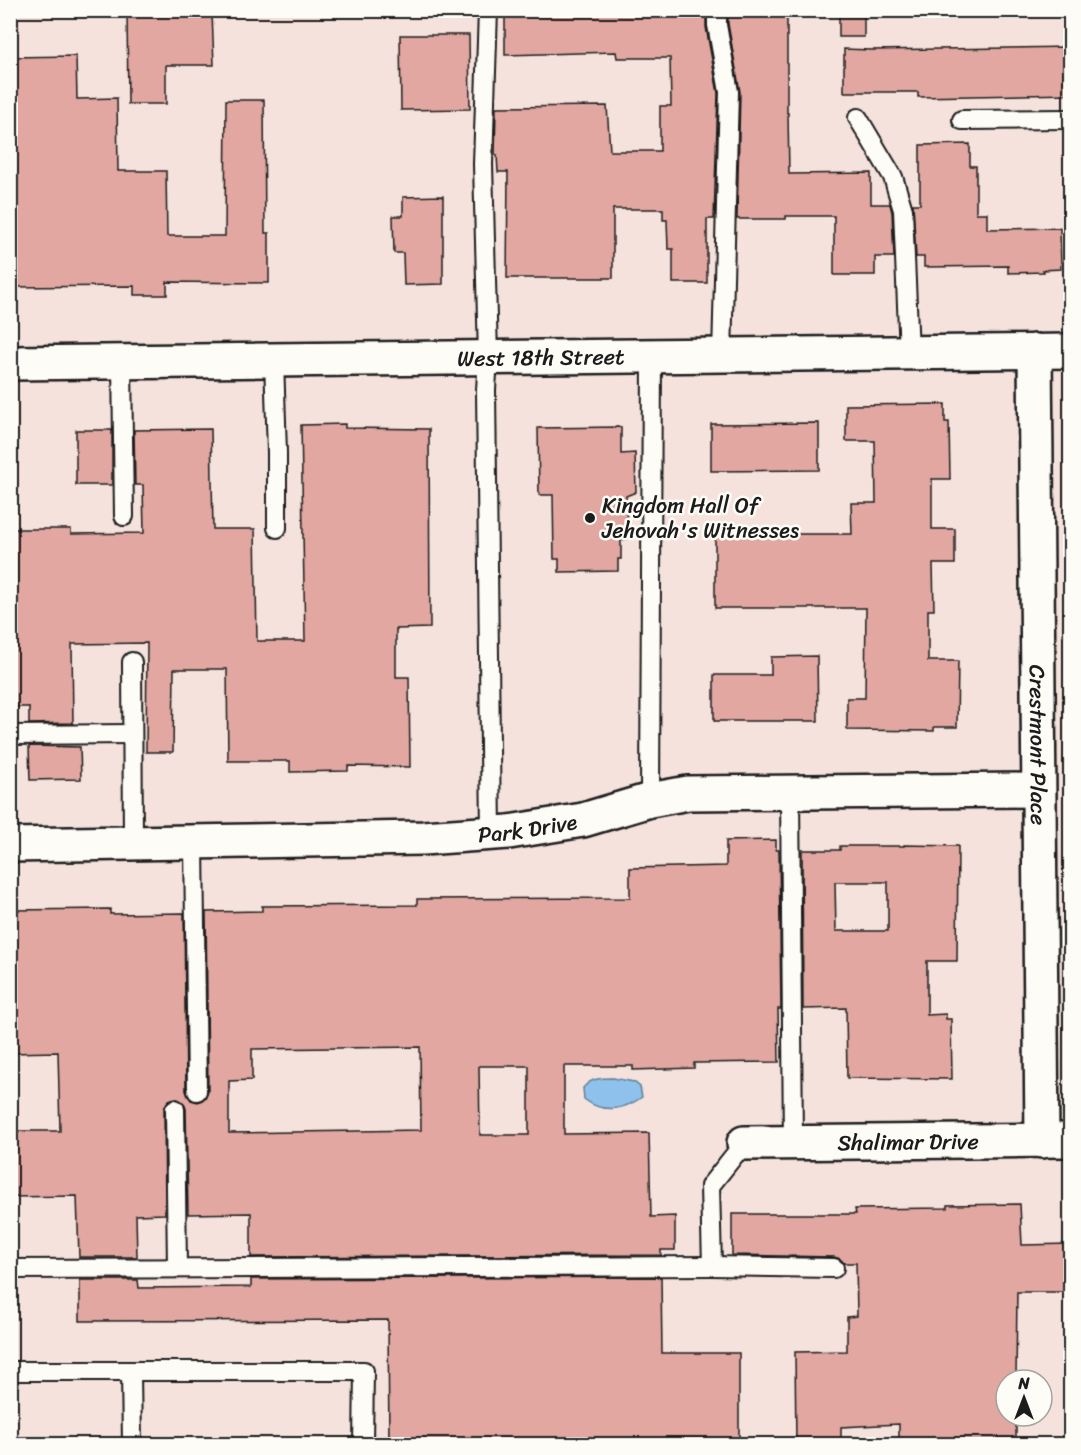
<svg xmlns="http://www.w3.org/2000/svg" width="1081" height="1455" viewBox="0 0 1081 1455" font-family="Sriracha,sans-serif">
<rect width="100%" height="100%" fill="#f5e2dd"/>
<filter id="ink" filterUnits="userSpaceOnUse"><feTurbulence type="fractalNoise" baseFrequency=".0167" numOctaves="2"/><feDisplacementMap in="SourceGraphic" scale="12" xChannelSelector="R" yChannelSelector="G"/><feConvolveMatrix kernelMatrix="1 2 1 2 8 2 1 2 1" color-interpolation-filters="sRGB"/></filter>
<g filter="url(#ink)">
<path fill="#8ec1eb" stroke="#607f98" stroke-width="1.5" d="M613 1078 634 1082 640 1087 642 1097C624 1110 603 1114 584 1099L583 1088C591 1078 601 1078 613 1078Z"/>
<g fill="#e1a7a0" stroke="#1c1c1c" stroke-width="1.5" fill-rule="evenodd">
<path d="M127 10H162V14L212 13 214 65H166V104H128Z"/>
<path d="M505 10 706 11V27L718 93 714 219H707V283H673V249H668L667 220H663V209H613V278H507L508 172H498L497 155H495L496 107 607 106 610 151H660V106H671L670 58H617L616 52 505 55Z"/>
<path d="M787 10V113H788L789 174 871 173V204H890L892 212 894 257H875V275H834V216H786V219H737L740 92 728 24V11Z"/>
<rect x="839" y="10" width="25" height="27"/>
<path d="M400 35H469L470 109 401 110Z"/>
<path d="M1070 47 1071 94 918 97V92H844V49L871 50Z"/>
<path d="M76 56 77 99 117 98 118 171H166L167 236H225L226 100H264L265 233H269V283L167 282V295H134V286L10 287V57Z"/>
<path d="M970 144V166H976V213H987V229L1060 228 1061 269 1043 270 1044 272 1008 273V266L924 267V257H916L913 204H920V145Z"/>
<path d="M443 196V284L404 285 403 253H394L393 216H403V197Z"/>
<path d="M945 404V422H949L950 479H932V529H955V564H933L934 610H928V661H958L957 727H934V731L847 730V698H865L866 608H715V534H852L851 503H876L875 441H846V405Z"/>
<path d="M819 423V470L711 471V424Z"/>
<path d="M345 424V428L429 429 430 628 396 629V677H409L410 767 348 766V771L290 772V761H228L227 669H174L173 752H146L147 643 72 644 73 723 29 724V707H10V529H71V534L144 533 143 485H135L134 430 211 429 213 529H255L257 641H305L301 425Z"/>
<path d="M621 427V454L635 453 636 492 626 496 627 539 621 540V559H618V571L559 572V559H554L553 495H539L538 428Z"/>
<rect x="76" y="430" width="36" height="55"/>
<path d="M817 656 818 721H714V675H771V657Z"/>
<path d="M29 746 80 747 81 779 30 780Z"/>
<path d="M776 840V850H779L781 1009H778L779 1062 694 1063V1068L633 1070V1066H564V1134L649 1133 651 1217 675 1216V1250H661V1255L251 1257V1213L188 1214 186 1109 184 1103 175 1098 169 1100 164 1109 165 1214 136 1215 137 1257H79L77 1196 10 1197V1131H60L58 1052 10 1053V910L110 909V914L184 913 186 1091 191 1100 198 1102 206 1097 208 1091 206 912 262 911V906L417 905V899L630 898V868L726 866V841ZM420 1047 421 1130 229 1133V1081L252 1080V1049ZM479 1066H529V1135H480Z"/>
<path d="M904 845 958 846 957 961H927V1015L946 1014V1019H951L952 1079 847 1078 846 1008 803 1009 802 850H840V846H904ZM835 882H888V931H836Z"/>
<path d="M1020 1204 1022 1245 1071 1244V1292H1017L1016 1380H1006V1416H1016V1444H899V1424L841 1427V1444H796L795 1352 847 1351V1317L857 1316 856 1263H844L840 1259 834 1257 732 1255V1214H856L855 1209 947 1208V1205Z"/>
<path d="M661 1277 662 1353H739V1444H389L388 1320 80 1321V1280H138L139 1288 251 1287V1279Z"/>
</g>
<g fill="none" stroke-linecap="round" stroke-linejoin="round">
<g stroke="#1c1c1c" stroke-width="22">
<g id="service">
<path d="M488 10 483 164 488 357 486 390 491 834"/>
<path d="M717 10V25L729 92 722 355"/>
<path d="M858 118 893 177 903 210 909 353"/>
<path d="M962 120 1070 119"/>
<path d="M274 360 277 453V528"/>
<path d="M122 362 124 516"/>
<path d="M132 662 133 843"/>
<path d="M10 735 132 734"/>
<path d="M790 793 793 1143"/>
<path d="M650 800 652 356"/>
<path d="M194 843 197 1091"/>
<path d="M175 1109 177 1268"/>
<path d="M712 1266 710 1186 744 1143"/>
<path d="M10 1269 712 1266 834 1268"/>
<path d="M10 1371H364L363 1444"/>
<path d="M131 1371 132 1444"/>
</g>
</g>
<g stroke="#1c1c1c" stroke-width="38">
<g id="minor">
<path id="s1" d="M1035 351 1042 1141"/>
<path id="s2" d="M10 845 423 838 509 832 583 820 650 800 688 793 1038 790"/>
<path id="s3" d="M744 1143 1070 1140"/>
</g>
</g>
<g stroke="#1c1c1c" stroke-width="38">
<g id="tertiary">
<path id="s4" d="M10 363 1070 351"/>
</g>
</g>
<use href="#service" stroke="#fdfcf7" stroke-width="18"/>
<use href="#minor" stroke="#fdfcf7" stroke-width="33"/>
<use href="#tertiary" stroke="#fdfcf7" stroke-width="33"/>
</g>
</g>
<circle fill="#1c1c1c" stroke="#fdfcf7" stroke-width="2" cx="590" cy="518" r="6"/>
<g text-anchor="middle" stroke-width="5" stroke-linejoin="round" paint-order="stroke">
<g font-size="22" fill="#1c1c1c" stroke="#fdfcf7">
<text dy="8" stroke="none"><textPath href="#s4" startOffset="531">West 18th Street</textPath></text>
<text dy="8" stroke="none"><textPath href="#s1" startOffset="394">Crestmont Place</textPath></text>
<text dy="8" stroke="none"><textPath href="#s2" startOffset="518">Park Drive</textPath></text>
<text dy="8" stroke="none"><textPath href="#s3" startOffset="164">Shalimar Drive</textPath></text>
</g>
<g font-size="22" fill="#1c1c1c" stroke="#fdfcf7" text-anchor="start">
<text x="602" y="513">Kingdom Hall Of<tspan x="602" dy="25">Jehovah's Witnesses</tspan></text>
</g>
</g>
<rect width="1081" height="1455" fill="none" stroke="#fdfcf7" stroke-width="36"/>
<rect x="18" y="18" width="1045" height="1419" fill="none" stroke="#1c1c1c" stroke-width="2" filter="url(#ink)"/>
<g transform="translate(1024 1398)"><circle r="28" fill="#fdfcf7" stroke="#a3a29f" stroke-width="1.5"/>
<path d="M0-4.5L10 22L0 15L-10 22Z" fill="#1c1c1c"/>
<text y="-9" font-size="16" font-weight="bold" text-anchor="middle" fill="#1c1c1c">N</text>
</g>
</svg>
